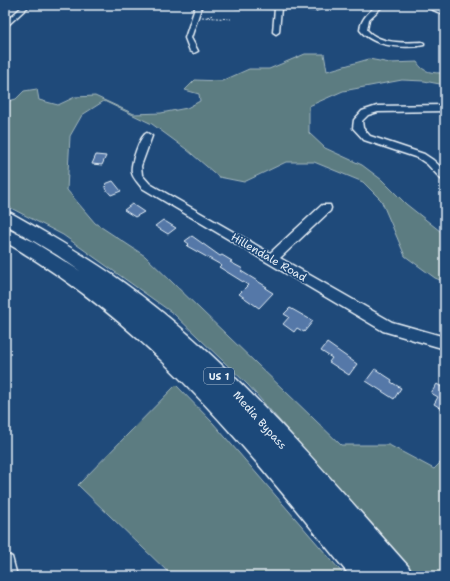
<svg xmlns="http://www.w3.org/2000/svg" width="450" height="581" viewBox="0 0 450 581" font-family="'Shantell Sans',sans-serif">
<rect width="100%" height="100%" fill="#1f4a7a"/>
<filter id="ink" filterUnits="userSpaceOnUse"><feTurbulence type="fractalNoise" baseFrequency=".025" numOctaves="2"/><feDisplacementMap in="SourceGraphic" scale="8" xChannelSelector="R" yChannelSelector="G"/><feConvolveMatrix kernelMatrix="1 2 1 2 8 2 1 2 1" color-interpolation-filters="sRGB"/></filter>
<g filter="url(#ink)">
<g fill="#5c7c81" stroke="#a2b6bc">
<path d="M305 54H324L327 71 369 59 390 63 417 62C423 73 433 73 445 73V85L424 81 402 80 343 91 309 106V133L325 148 362 165 382 180 406 204 445 235V282L435 278 405 256 381 200 363 182 314 162H286L244 182 219 177 186 149 152 124 104 101 82 115 70 136 67 190 95 223 145 256 341 445H389L434 469 445 458V576H417L248 385 174 314 63 235 5 205V102L16 99 24 91 37 89 39 100 58 105 75 97 95 96 134 114 161 113 187 108 200 101 199 94 185 90 195 80 222 81 249 69H269Z"/>
<path d="M176 385 213 423 345 576H172L78 485Z"/>
</g>
<g fill="#5478a8" stroke="#e8f1f8">
<path d="M96 155 106 156 102 165 92 164Z"/>
<path d="M113 181 121 191 111 195 104 187 107 186 105 184Z"/>
<path d="M132 204 144 212 135 217 124 210Z"/>
<path d="M163 220 176 228 168 234 155 226Z"/>
<path d="M192 236 220 256 222 255 232 261 230 262 243 269 241 271 267 287 265 288 273 293 259 308 239 294 248 285 219 267 221 265 187 246 189 244 185 241Z"/>
<path d="M290 308 313 321 304 332 297 328 294 332 283 324 289 317 284 314Z"/>
<path d="M327 343 357 364 349 375 329 362 332 358 321 351Z"/>
<path d="M375 369 392 380 391 382 401 388 394 399 366 381Z"/>
<path d="M437 384 443 388 445 385V403L442 409 434 404 438 397 431 393Z"/>
</g>
<g fill="none" stroke-linecap="round" stroke-linejoin="round">
<g stroke="#e8f1f8" stroke-width="3">
<g id="minor">
<path d="M24 5H30L5 28V22Z"/>
<path d="M196 5H202L191 38 198 51 194 53 190 51 185 38Z"/>
<path d="M233 5 316 6 329 5 316 10 281 8 279 32 276 34 273 32 275 8 236 7Z"/>
<path d="M377 5H384L369 19 367 30C379 44 405 43 422 42L424 43V45C405 49 373 47 360 30 361 18 369 13 377 5Z"/>
<path d="M422 5H430L445 11V15Z"/>
<path d="M445 105V111L378 112 368 115 362 121 363 128 370 136 424 154 433 160 445 171V180L441 179 427 164 418 158 364 140 353 128 354 120 362 111 377 106Z"/>
<path d="M147 133 152 136 141 166 142 175 150 184 270 253 322 205H330L331 208 330 211 280 258 392 322 445 337V349L383 331 142 188C139 184 133 178 132 173 130 165 140 135 147 133Z"/>
<path d="M5 554 12 557 17 576H5Z"/>
</g>
</g>
<g stroke="#e8f1f8" stroke-width="3">
<path id="highway" d="M5 212 11 213C50 235 88 257 124 283 230 359 321 468 408 566L413 576H350C245 447 152 326 5 242V228L32 241 80 271 57 255 5 224Z"/>
</g>
<g stroke="#e8f1f8" stroke-width="1" stroke-dasharray="2 1.5" stroke-linecap="butt">
<path d="M202 17 231 19"/>
<path d="M207 17 213 15"/>
</g>
<use href="#minor" fill="#1f4a7a" fill-rule="evenodd"/>
<use href="#highway" fill="#1f4a7a" fill-rule="evenodd"/>
</g>
</g>
<g text-anchor="middle" stroke-width="3.5" stroke-linejoin="round" paint-order="stroke">
<rect fill="#1f4a7a" stroke="#acbfd2" stroke-width="1" x="204" y="368" width="30" height="16" rx="3"/>
<g font-size="10" font-weight="bold" fill="#e8f1f8">
<text x="219" y="380">US 1</text>
</g>
<g font-size="11" fill="#e8f1f8" stroke="#1f4a7a">
<text transform="translate(269 257) rotate(30)" y="4">Hillendale Road</text>
<text transform="translate(260 420) rotate(48)" y="4">Media Bypass</text>
</g>
</g>
<rect width="450" height="581" fill="none" stroke="#1f4a7a" stroke-width="20"/>
<rect x="10" y="10" width="430" height="561" fill="none" stroke="#e8f1f8" stroke-width="1.5" filter="url(#ink)"/>
</svg>
